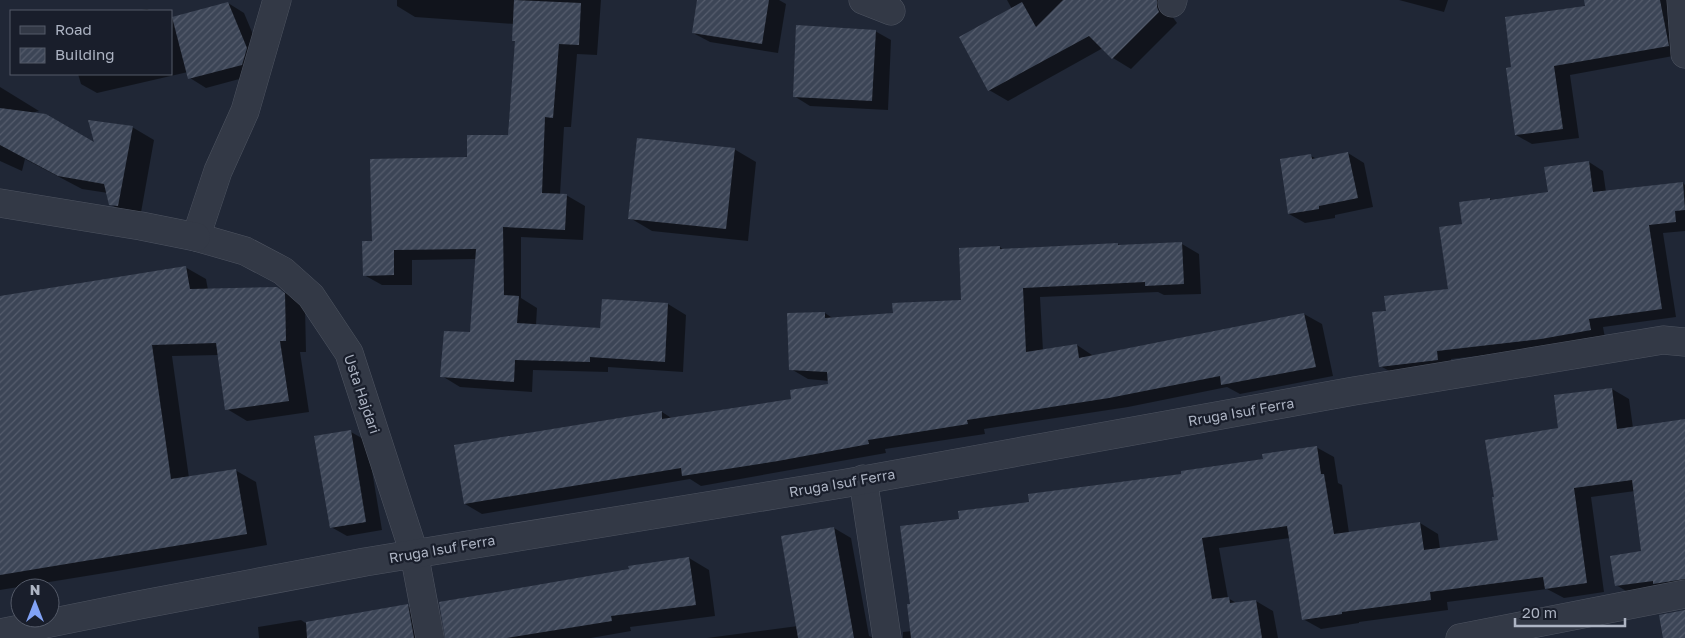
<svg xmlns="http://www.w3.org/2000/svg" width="1685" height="638" viewBox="0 0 1685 638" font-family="'Golos Text',sans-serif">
<defs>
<pattern id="building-hatch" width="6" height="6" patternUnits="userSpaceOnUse" patternTransform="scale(1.25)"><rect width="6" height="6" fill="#3c4556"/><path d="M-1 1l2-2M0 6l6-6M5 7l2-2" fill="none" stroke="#565d6d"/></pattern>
</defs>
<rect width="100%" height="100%" fill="#202736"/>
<g fill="#0007">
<path d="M397 0H601L597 55 577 54 571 127H564L560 195H566L585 206 583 240 521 237V298L537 308 536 325 602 329 668 304 686 315 683 372 608 367V372L533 370 532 392 460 387 442 376 471 334 476 259 412 260V285H382L364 275 468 159 509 136 517 42 513 40 514 24 415 17 397 6Z"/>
<path d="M699 0H779L786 4 778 53 710 42 693 33Z"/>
<path d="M1007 0H1181L1169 12 1177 23 1131 69 1113 58 1103 48 1008 101 989 90 1012 9Z"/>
<path d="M1399 0H1448L1444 12Z"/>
<path d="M1585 0H1674L1684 54 1570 75 1579 138 1532 144 1516 135 1513 68 1586 7Z"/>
<path d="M228 3 244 13 263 58 258 74 206 88 190 78 188 72 97 93 81 84 78 74H171V18Z"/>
<path d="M147 9 151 11H137Z"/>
<path d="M875 31 891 40 888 110 810 106 794 96Z"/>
<path d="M0 87 39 111 32 113 96 144 132 127 154 140 140 218 133 217 110 204 108 193 82 189 25 159 22 171 0 161Z"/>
<path d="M734 149 756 162 748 241 652 231 630 218Z"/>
<path d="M1348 153 1364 163 1373 207 1335 215V218L1305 223 1289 214 1311 156 1317 159Z"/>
<path d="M1589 162 1603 171 1606 192 1683 183 1685 185V231L1663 233 1676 317 1603 327 1605 338 1557 347 1451 359 1452 368 1395 374 1380 366 1388 312 1450 290 1464 225 1490 199 1493 201 1549 193Z"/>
<path d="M1118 244 1122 247 1182 244 1199 254 1201 294 1164 295 1158 292 1040 297 1043 351 1077 345 1095 357 1304 314 1322 324 1333 376 1240 394 1227 387 1128 407 984 429 985 434 885 449 886 453 701 486 690 479 482 514 465 504 662 412 673 419 792 400 829 385V381L808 379 791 369 825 313 834 319 895 314 963 301 1000 247 1004 250Z"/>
<path d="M185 267 206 279 208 290 277 288 298 300 305 306 306 352H300L309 412 247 421 227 409 219 355 172 356 189 478 235 470 256 482 267 545 117 571 0 590V297Z"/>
<path d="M1612 389 1629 399 1633 428 1685 420V591L1633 595 1616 585 1642 552 1635 491 1591 497 1604 592 1564 598 1547 589 1447 602 1448 610 1359 622V623L1321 629 1303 619 1290 538 1219 548 1228 598 1238 604 1256 601 1273 611 1278 638H903V632L912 631V605L960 520 1030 504 1264 460 1316 447 1334 457 1338 483 1342 485 1349 533 1420 523 1438 534 1440 549 1500 541 1560 429Z"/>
<path d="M351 432 367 441 382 530 347 536 331 527Z"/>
<path d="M834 528 851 538 869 636 874 638H707L798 626Z"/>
<path d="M689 558 709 570 715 616 630 627 631 631 591 638H446L630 570V567Z"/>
<path d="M408 606 427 617 431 638H259L258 627 301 620 307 624Z"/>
</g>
<g fill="url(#building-hatch)">
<path d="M514 0 581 3 579 45 559 44 553 118 545 117 542 193 567 194 565 230 503 227 504 295 519 296 517 323 600 328 602 299 668 303 665 362 590 357V362L515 360 514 382 440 377 444 331 470 332 476 249 394 250V275L363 276 362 241H372L370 159 467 157V135H508L515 41H512Z"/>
<path d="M697 0H769L762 44 692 33Z"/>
<path d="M1063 0H1157V7L1159 12 1112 59 1089 36 988 91 959 37 1022 2 1036 27Z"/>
<path d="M1584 0H1660L1669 46 1554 66 1563 129 1515 135 1506 68 1511 67 1505 17 1585 6Z"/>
<path d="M228 2 247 48 242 65 188 79 172 17Z"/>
<path d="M796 25 876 30 872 101 793 97Z"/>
<path d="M0 108 46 114 94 142 88 120 133 126 118 206 109 205 104 184 58 176 0 145Z"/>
<path d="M637 138 735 148 726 229 628 219Z"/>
<path d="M1348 152 1358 198 1319 206V209L1288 214 1280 159 1311 154 1312 159Z"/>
<path d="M1589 161 1593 192 1683 182 1685 210 1675 211 1676 222 1649 225 1662 309 1589 319 1591 330 1541 339 1437 351 1438 360 1379 367 1372 312 1386 311 1384 296 1448 289 1439 227 1462 224 1459 202 1490 198V200L1548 192 1544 167Z"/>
<path d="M1182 242 1184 284 1145 286V282L1023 288 1026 352 1077 344 1079 358 1304 313 1316 367 1221 385 1220 376 1109 398 967 420 968 424 868 440 869 444 778 461 682 476 681 468 464 504 454 445 662 411V419L791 399 790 390 828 384 827 372 789 370 787 313 825 312V318L893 313 892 303 961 300 959 248 1000 246V249L1118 243V245Z"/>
<path d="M186 266 190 289 277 287 285 293 286 341H280L289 401 225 410 216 343 152 345 171 479 236 469 247 534 0 575V296Z"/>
<path d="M1612 388 1617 429 1685 419V579L1653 584V581L1615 586 1610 556 1641 551 1632 480 1574 488 1587 583 1545 589 1543 577 1430 592 1431 600 1342 612V614L1302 620 1287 526 1202 538 1212 599 1229 597 1230 603 1256 600 1262 638H911L907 604H910L900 526 959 519 958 511 1029 502 1028 494 1181 474V471L1263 459 1262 454 1317 446 1321 474H1324L1334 534 1420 522 1424 550 1498 540 1492 497H1494L1485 440 1558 428 1554 395Z"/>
<path d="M351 430 366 522 330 528 314 436Z"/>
<path d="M834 527 854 638H798L781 536Z"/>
<path d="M689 557 696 605 611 616 612 621 507 638H445L439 602 629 569 628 566Z"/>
<path d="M408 604 414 638H307L306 622Z"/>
<path d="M1685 610V638H1663L1659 615Z"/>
</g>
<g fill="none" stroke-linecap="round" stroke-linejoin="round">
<g stroke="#4e5461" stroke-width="29">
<g id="minor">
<path d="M277 0 245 111 218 171 196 237 245 251 283 271 311 296 349 353 414 553 430 638"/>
<path d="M863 0 891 11"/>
<path d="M1681 0 1685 54"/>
<path d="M1172 3 1173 0"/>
<path d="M0 203 141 226 196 237"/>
<path d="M863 479 887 638"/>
<path d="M0 633 139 605 365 562 847 483 1354 391 1663 340 1685 342"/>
<path d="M1460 638 1685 594"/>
</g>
</g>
<use href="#minor" stroke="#333946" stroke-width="28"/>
</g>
<g text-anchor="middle" stroke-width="4.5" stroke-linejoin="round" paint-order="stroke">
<g font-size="14" fill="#adb4c3" stroke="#191e2b">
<text transform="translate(362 394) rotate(71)" y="5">Usta Hajdari</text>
<text transform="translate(1241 412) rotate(-10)" y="5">Rruga Isuf Ferra</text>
<text transform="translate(842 483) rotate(-10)" y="5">Rruga Isuf Ferra</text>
<text transform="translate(442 549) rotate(-10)" y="5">Rruga Isuf Ferra</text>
</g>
</g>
<rect x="10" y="10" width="162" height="65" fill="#191e2b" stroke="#545a68"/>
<rect x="20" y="26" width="25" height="8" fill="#333946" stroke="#545a68"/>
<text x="55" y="35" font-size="15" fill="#adb4c3">Road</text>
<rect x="20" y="48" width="25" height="15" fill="url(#building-hatch)" stroke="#545a68"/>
<text x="55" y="60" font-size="15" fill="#adb4c3">Building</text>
<g transform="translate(35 603)"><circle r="24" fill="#191e2b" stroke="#545a68"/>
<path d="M0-4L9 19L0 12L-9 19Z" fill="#81a2f5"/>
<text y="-8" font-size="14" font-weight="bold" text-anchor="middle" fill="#adb4c3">N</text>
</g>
<path d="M1515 618v8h110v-8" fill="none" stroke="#adb4c3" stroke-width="2.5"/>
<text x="1522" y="618" font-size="15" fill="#adb4c3" stroke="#191e2b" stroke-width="4" paint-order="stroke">20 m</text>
</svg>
